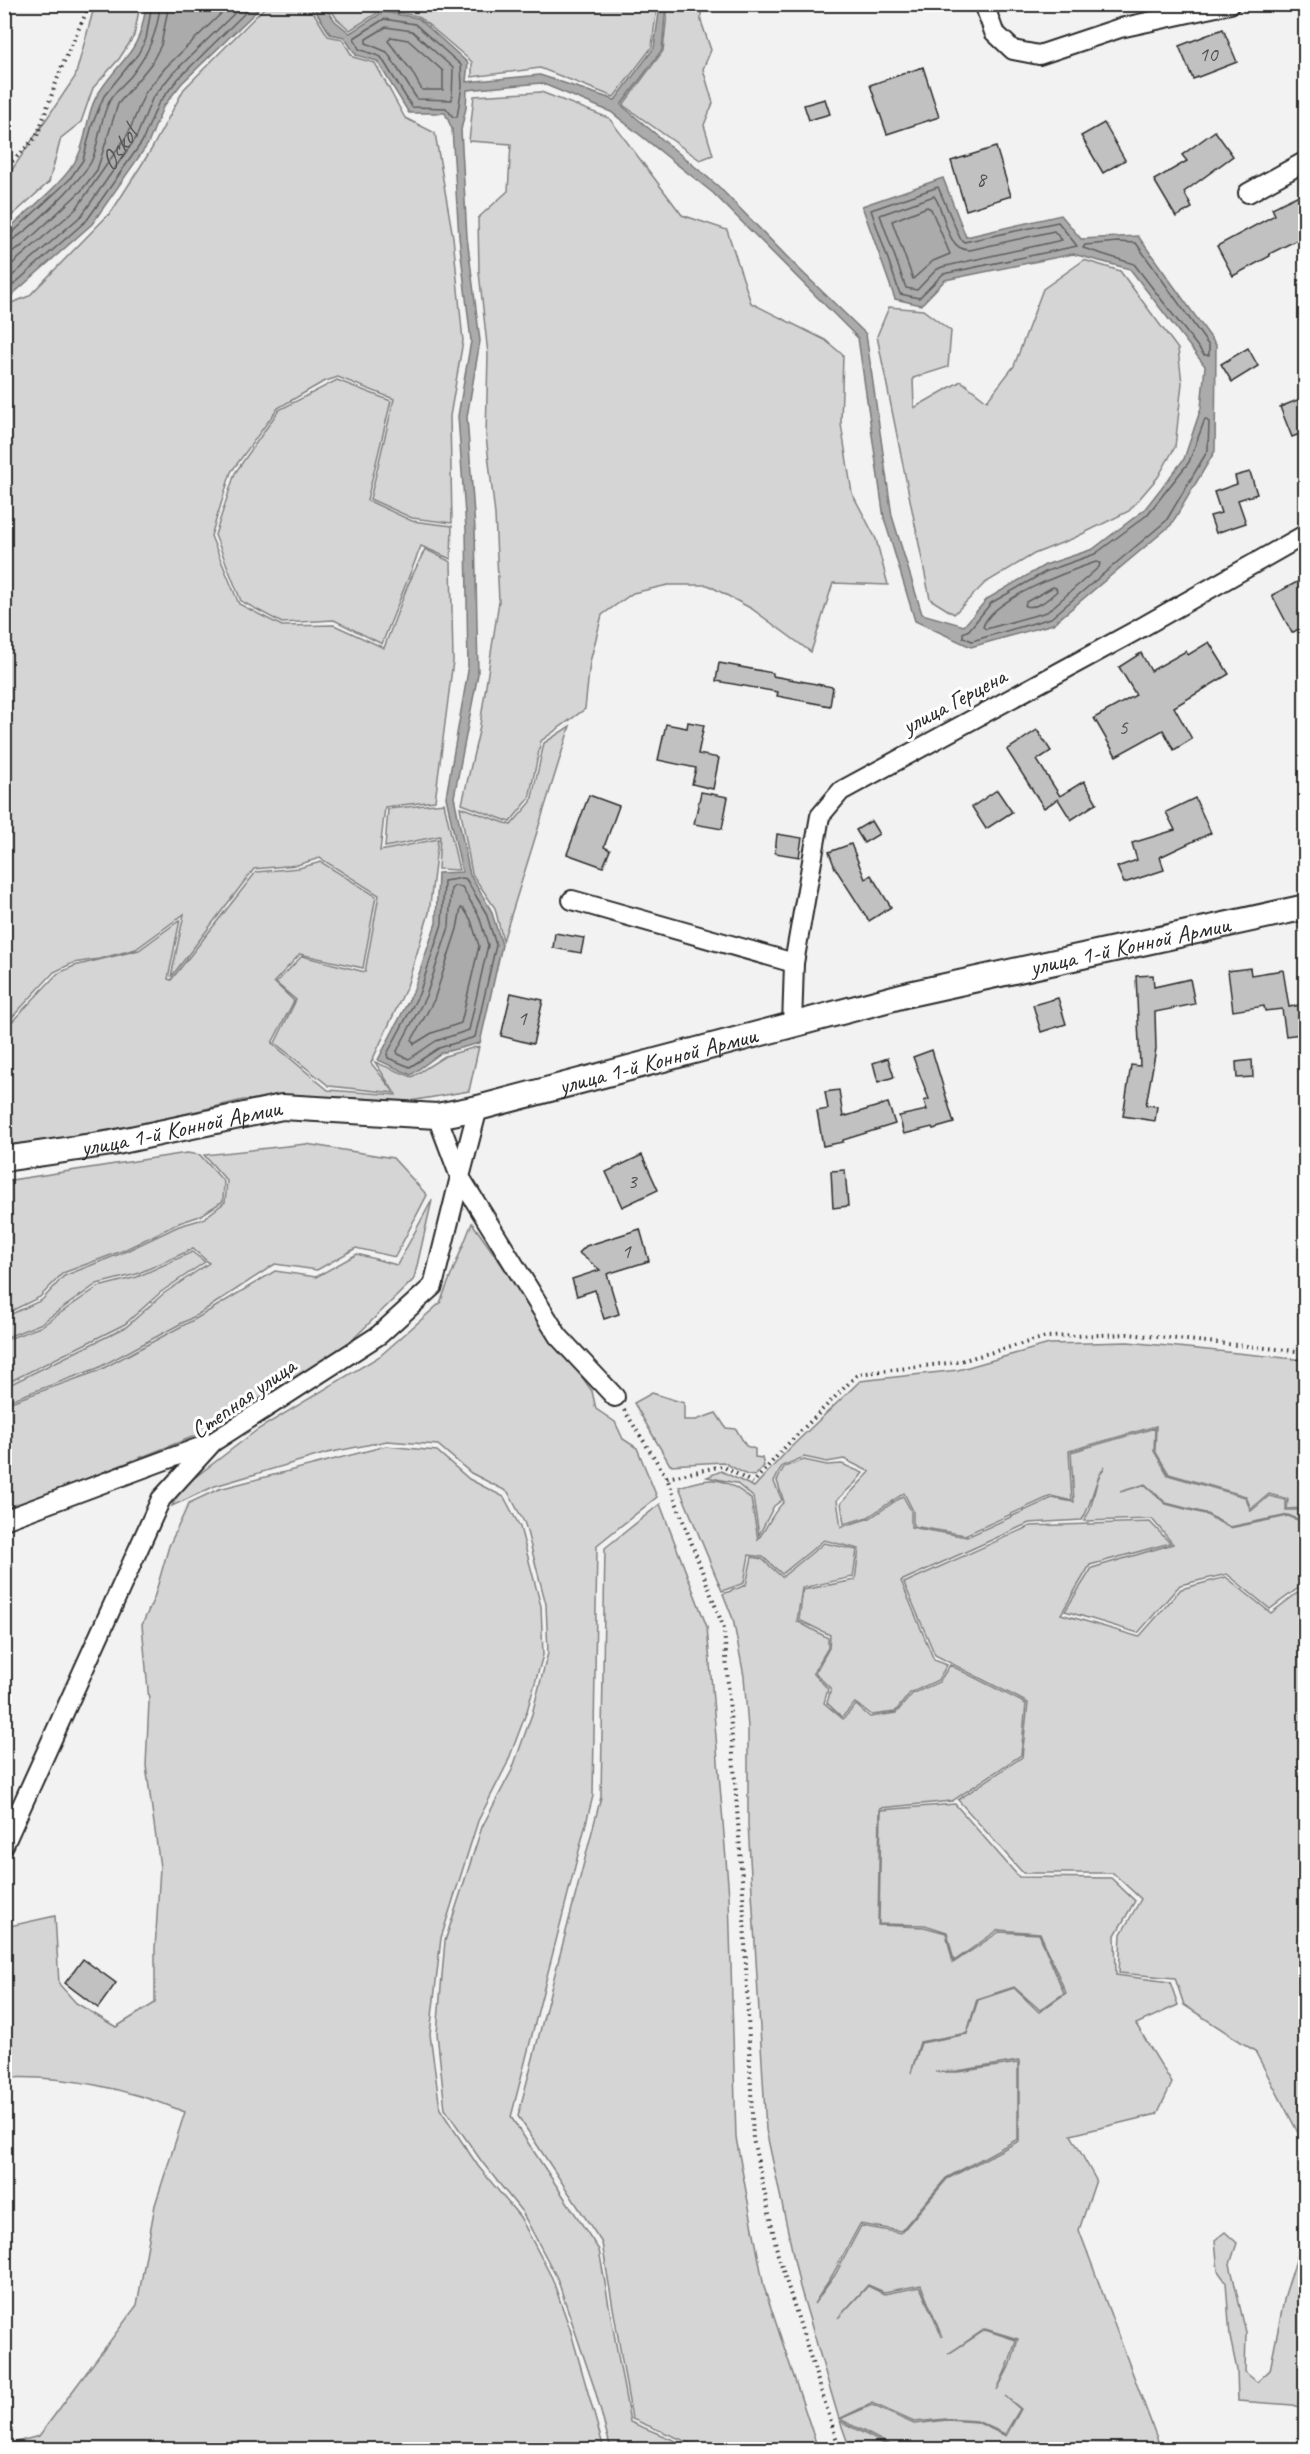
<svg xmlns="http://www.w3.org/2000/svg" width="1310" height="2454" viewBox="0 0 1310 2454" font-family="Caveat,sans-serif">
<rect width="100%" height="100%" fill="#f2f2f2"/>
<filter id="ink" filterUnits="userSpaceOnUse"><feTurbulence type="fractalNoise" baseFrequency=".0167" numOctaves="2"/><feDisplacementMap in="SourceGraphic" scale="12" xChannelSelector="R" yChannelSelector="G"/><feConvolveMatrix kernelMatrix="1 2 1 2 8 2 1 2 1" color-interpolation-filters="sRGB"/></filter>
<g filter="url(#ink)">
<g fill="#d5d5d5" stroke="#808080" stroke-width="1.5" fill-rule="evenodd">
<path d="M95 4 140 5 134 36 119 59 93 88 81 122 61 138 49 182 5 222V180L75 77Z"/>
<path d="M267 5H309L328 36 342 39 353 57 375 63 405 118 435 133 453 237 463 341 450 416 452 523 412 518 370 499 394 399 338 377 323 382 278 408 231 472 211 536 239 604 282 626 334 625 384 648 407 587 425 549 451 562 453 661 435 801 385 807 380 851 438 839 429 913 407 986 371 1063 394 1092 375 1062 412 1077 445 1056 479 1046 469 1091 410 1101 334 1097 243 1100 138 1125 36 1142 5 1145V1029L57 974 74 966 139 950 180 920 168 979 171 980 256 872 299 868 321 862 376 896 363 968 300 954 274 982 294 1001 272 1043 328 1090 396 1095 395 1093 329 1086 275 1043 296 1000 276 983 302 956 365 972 379 895 320 858 297 865 254 869 171 977 184 914 136 949 99 959 73 963 54 972 5 1025 4 800 7 797 4 787 5 309 9 304 29 296 112 211 151 150 184 89Z"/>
<path d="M328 5H657L652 47 614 97 540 68 472 77V62L418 16 382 10 350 30 337 19Z"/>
<path d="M668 5H701V21L711 50 703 69 713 103 704 125 713 155 700 160 623 105 663 51Z"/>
<path d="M541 92 609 118 682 215 727 230 751 303 825 340 843 355 841 424 852 493 876 539 888 585 833 583 811 652 752 609 708 585H668L633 593 602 615 590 662 585 709 541 741 529 799 510 822 462 804 479 731 499 601 495 515 486 436 488 354 479 272 478 218 508 191 511 144 469 141 474 96Z"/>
<path d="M1084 260 1120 271 1178 349 1182 383 1175 447 1158 477 1129 511 1074 538 1034 554 985 583 954 614 930 599 877 336 889 307 923 310 951 331 948 367 913 378 914 408 961 381 987 401 1014 366 1043 289Z"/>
<path d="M337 380 391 401 367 500 412 521 452 526 451 559 421 546 382 644 334 620 282 623 241 601 215 535 235 473 279 410Z"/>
<path d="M570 726 503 941 495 908 472 874 460 807 511 825 531 802 544 743Z"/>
<path d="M444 803 459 870 438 869 440 836 385 847 388 809Z"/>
<path d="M306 1144 393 1158 427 1195 395 1257 356 1248 317 1270 275 1264 197 1315 98 1368 5 1402V1387L126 1327 163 1294 209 1263 193 1249 137 1274 97 1284 40 1324 5 1338V1317L42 1300 64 1276 122 1253 179 1226 203 1219 225 1202 227 1181 204 1155Z"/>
<path d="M187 1153 200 1155 224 1182 223 1201 200 1216 179 1223 122 1251 63 1273 40 1297 5 1314V1181Z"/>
<path d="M432 1200 414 1279 344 1348 205 1432 5 1511V1404L98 1371 197 1318 275 1271 316 1277 357 1254 397 1265Z"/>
<path d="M472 1223 592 1391 596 1409 615 1422 623 1439 637 1448 657 1497 597 1545 593 1796 511 2117 599 2250 630 2422 695 2449H611L595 2390 557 2278 522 2212 482 2162 445 2109 437 2033 445 1941 482 1827 512 1770 532 1714 548 1653 546 1604 525 1524 508 1492 471 1473 438 1445 387 1441 327 1453 215 1486 172 1506 181 1488 257 1430 380 1356 440 1303Z"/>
<path d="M192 1252 205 1262 161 1292 125 1324 5 1384V1340L40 1327 98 1287 137 1277Z"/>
<path d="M1128 1342 1305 1360V1508L1287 1509 1288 1499 1269 1494 1251 1509 1246 1496 1169 1474 1155 1451 1156 1426 1069 1451 1072 1501 1051 1496 965 1535 913 1526V1511L904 1493 868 1517 844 1524 841 1503 870 1472 844 1459 827 1462 804 1457 782 1466 774 1482 782 1500 774 1506 759 1535 753 1497 736 1483 707 1477 721 1471 754 1487 789 1449 860 1381 958 1370 1049 1344Z"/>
<path d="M652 1393 684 1403V1420H696L716 1413 726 1428 736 1429 746 1446 755 1449V1457L762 1458 764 1466 755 1476 747 1475 723 1462 670 1465 634 1403Z"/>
<path d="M1155 1428 1154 1451 1168 1475 1245 1497 1251 1511 1269 1496 1286 1500V1510H1305V1522L1288 1515 1230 1527 1205 1513 1166 1503 1145 1484 1120 1492 1144 1485 1166 1504 1205 1514 1230 1528 1288 1516 1305 1523V1583L1270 1609 1227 1574 1180 1585 1138 1633 1065 1611 1092 1568 1173 1544 1152 1519 1084 1521 1090 1510 1098 1478 1105 1466C1093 1482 1093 1503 1082 1520L1029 1523 901 1581 934 1660 947 1665 938 1680 910 1693 895 1712 872 1715 855 1703 842 1717 827 1703 831 1689 815 1673 829 1648 830 1635 799 1620 803 1590 855 1580 859 1549 824 1540 782 1574 763 1557 749 1555 744 1583 722 1591 679 1487C711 1476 724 1476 751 1499L758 1539C768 1527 772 1512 784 1502L777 1481 784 1467 804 1460 827 1465 842 1464 863 1473 855 1483 837 1500 841 1527 870 1518 903 1496 911 1511V1527L967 1537 1052 1498 1074 1502 1071 1452Z"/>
<path d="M386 1446 437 1451 469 1479 504 1497 520 1527 541 1606 543 1655 527 1711 507 1764 478 1821 441 1938 430 2034 440 2109 478 2166 520 2217 552 2278 570 2329 604 2449H5V2445L39 2436 137 2305 155 2205 185 2112C129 2089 65 2075 5 2078V1927L55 1916 59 1984 76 2003 116 2027 155 2003V1949L160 1867 146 1766 149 1701 142 1625 154 1598 169 1546 189 1503 219 1489Z"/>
<path d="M660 1504 707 1627 729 1896 736 2138 764 2287 818 2449H704L632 2419 602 2243 518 2116 601 1797 605 1548Z"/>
<path d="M1150 1522 1170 1543 1090 1565 1061 1614 1139 1637 1181 1589 1226 1577 1271 1613 1305 1587V2146L1255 2051 1184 2005 1175 1978 1119 1973 1121 1934 1141 1899 1113 1873H1023L958 1800 1022 1757 1028 1703 935 1655 904 1583 1030 1526Z"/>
<path d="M824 1543 857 1550 853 1577 802 1588 797 1621 828 1638V1648L813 1673 828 1689 824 1703 843 1719 856 1705 870 1717 896 1713 912 1694 939 1682 950 1665 1026 1704 1021 1755 952 1801 880 1808 878 1925 924 1927 946 1933 953 1963 999 1932 1039 1934 1064 1993 1040 2010 1014 1987 977 1999 967 2033 920 2042 911 2073 921 2043 967 2034 978 2000 1014 1988 1039 2012 1066 1993 1040 1933 998 1930 954 1961 947 1932 925 1925 879 1924 881 1810 955 1804 1019 1877 1111 1878 1135 1901 1115 1935 1116 1975 1170 1982 1178 2005 1136 2024 1172 2083 1157 2114 1071 2135 1096 2180 1079 2230 1161 2449H898L840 2419 872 2405 914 2424 947 2420 977 2422 1006 2436 1021 2409 1005 2396 1020 2409 1005 2434 977 2421 946 2419 914 2422 872 2403 839 2419 800 2287 766 2130 748 1824V1728L744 1676 733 1619 723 1594 746 1585 752 1557 762 1559 782 1577ZM1019 2061V2141L947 2179 901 2233 861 2226 835 2275 814 2304 833 2274 860 2224 901 2231 946 2178 1018 2139V2063L958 2072H935L957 2071ZM868 2285 884 2292 921 2285 942 2337 920 2287 884 2294 868 2286 838 2318ZM985 2329 1018 2339 1012 2361 997 2390 1010 2360 1016 2340 985 2330 948 2354Z"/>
<path d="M1225 2232 1237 2243 1230 2264 1246 2333 1245 2372 1257 2382 1270 2370 1285 2295 1305 2232V2409L1292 2405 1238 2401 1237 2370 1230 2337 1226 2282 1218 2271 1215 2240Z"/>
<path d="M840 2421 894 2449H850Z"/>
</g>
<g fill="#ababab" stroke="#787878" stroke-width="1.5">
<path d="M146 5H263L182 83 163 107 148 144 92 224 5 301V232C25 213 67 181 78 156 88 136 86 110 100 91 124 55 140 54 146 5Z"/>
<path d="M312 5H324L335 21 350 33 383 12 418 18 468 63 466 82 540 75 615 100 654 48 660 5H666L662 50 621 105 718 186 796 266 866 334 892 516 922 614 964 626 987 599 1045 565 1093 549 1144 510 1184 459 1201 408 1205 366 1130 269 1073 254 945 280 921 305 895 299 862 206 943 178 966 237 1061 215 1081 239 1138 236 1216 345 1215 451 1171 525 1053 624 971 647 915 621 884 518 858 338 713 193 611 112 541 83 467 90 466 108 461 130 467 237 480 341 467 417 475 529 478 674 454 797 470 875 491 910 502 945 480 1043 441 1053 411 1075 378 1060 413 992 436 923 438 873 462 872 446 797 468 671 466 529 458 416 471 341 459 237 452 129 445 113H409L377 61 356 55 344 37 330 34Z"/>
</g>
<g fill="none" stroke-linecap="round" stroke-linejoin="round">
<g stroke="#5e5e5e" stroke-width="1.5">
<path d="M384 19 415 24 461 65 462 86 457 117H453L446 108 412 107 381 57 359 49 354 38Z"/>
<path d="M386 27 412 31 453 68 452 100 417 99 387 52 366 43V39Z"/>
<path d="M391 37 408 40 443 71V90H422L411 70 388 41Z"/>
<path d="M938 187 960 238 964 242 1058 222 1077 246 943 274 919 298 900 294 871 210Z"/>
<path d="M934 196C946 211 945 251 970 250L1054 231 1062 240 942 267 936 270 917 290 906 288 880 215Z"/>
<path d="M927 207 931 209 950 254 933 261 913 279 892 221Z"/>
<path d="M4 236 11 234 69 180 83 160 92 125 104 96 138 54 146 39 152 4"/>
<path d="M1118 242 1136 243 1209 346V355H1204L1134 264 1083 248 1085 245Z"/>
<path d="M4 243C20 242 83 178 91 162 100 143 99 120 110 100 115 91 124 84 131 76 148 55 158 32 160 4"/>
<path d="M4 252 13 251 22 246 81 191 97 170 118 104 151 64 161 45 169 4"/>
<path id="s1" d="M4 271 76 209 128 134 145 93 165 68 231 4"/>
<path d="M4 283 82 215 136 138 152 99 172 74 244 4"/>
<path d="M4 293 87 220 142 142 158 104 178 79 254 4"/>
<path d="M1205 419 1209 422 1208 450 1166 521 1051 618 972 641 963 637V633L969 630 991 603 1047 571 1095 554 1147 515 1189 462Z"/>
<path d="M1096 562 1100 563 1099 567 1047 612 986 629 983 627C991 599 1069 571 1096 562Z"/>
<path d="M1053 587 1056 588 1057 591C1047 600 1038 609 1025 606L1026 602Z"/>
<path d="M463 878 466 879 486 913 496 945 475 1037 439 1048 410 1067 388 1058 387 1054 419 994 442 924 444 881Z"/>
<path d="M454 886 462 887 479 916 488 945 469 1030 436 1041 409 1059 398 1054 397 1051 426 996 449 927 451 889Z"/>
<path d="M461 908 464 909 471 920 479 946 461 1023 432 1033 414 1044 412 1040 434 1000 457 929Z"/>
</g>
</g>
<g fill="#c1c1c1" stroke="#2b2b2b" stroke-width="1.5">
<path d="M1223 29 1237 62 1193 79 1179 46Z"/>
<path d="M923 67 939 117 887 134 870 85Z"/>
<path d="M825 99 830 114 809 120 804 105Z"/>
<path d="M1104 123 1125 160 1103 173 1081 136Z"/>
<path d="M1215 131 1233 156 1184 192 1192 208 1176 217 1154 180 1187 161 1182 155Z"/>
<path d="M996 147 1011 196 966 210 951 161Z"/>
<path d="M1305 192V236L1269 254 1270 256 1233 276 1217 246 1275 215 1272 208Z"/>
<path d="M1248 348 1258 366 1232 382 1221 364Z"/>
<path d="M1305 397V432L1292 437 1280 407Z"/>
<path d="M1250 472 1257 494 1238 500 1246 523 1216 533 1210 516 1221 513 1214 492 1237 484 1235 476Z"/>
<path d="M1305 578V625L1292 633 1272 595Z"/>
<path d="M1209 642 1229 674 1174 707 1192 739 1174 750 1163 730 1116 756 1094 718 1136 695 1119 667 1141 653 1151 671 1186 651 1188 655Z"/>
<path d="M719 663 773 673V676L833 687 830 706 777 696 778 692 716 681Z"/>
<path d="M688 722 704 725 698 754 719 758 713 789 692 784 696 768 658 760 666 724 687 728Z"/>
<path d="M1037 730 1051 751 1037 760 1060 796 1084 781 1097 803 1071 820 1058 799 1044 808 1007 750Z"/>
<path d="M997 790 1012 812 986 829 972 807Z"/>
<path d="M701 792 728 797 722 829 694 824Z"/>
<path d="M589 795 619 806 604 847 610 850 603 867 567 854Z"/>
<path d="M1195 798 1211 833 1160 857 1164 870 1124 883 1117 867 1137 860 1132 843 1175 830 1166 812Z"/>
<path d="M871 821 879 834 864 843 856 830Z"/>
<path d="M777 834 802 838 799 857 775 853Z"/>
<path d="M851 844 865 879 871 875 891 907 869 921 835 868 829 852Z"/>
<path d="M555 933 584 938 581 953 553 948Z"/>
<path d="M1250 968 1251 975 1283 970 1289 1007 1305 1004V1022L1299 1023 1301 1034 1286 1036 1282 1009 1265 1011 1264 1006 1233 1011 1228 971Z"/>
<path d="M1153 975 1154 987 1190 979 1195 1004 1155 1012 1156 1049 1146 1105 1157 1106 1155 1121 1123 1116 1131 1065 1140 1066 1136 976Z"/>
<path d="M511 993 543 1000 533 1044 501 1036Z"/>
<path d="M1058 998 1066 1024 1041 1032 1033 1005Z"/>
<path d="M932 1050 954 1123 933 1129 932 1127 904 1134 899 1116 927 1110 924 1101 929 1099 913 1057Z"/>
<path d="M888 1058 894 1077 878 1082 873 1063Z"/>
<path d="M1252 1060 1253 1077 1237 1078 1236 1062Z"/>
<path d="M839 1090 843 1117 888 1103 895 1124 843 1140V1142L823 1146 817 1111 828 1109 825 1092Z"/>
<path d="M642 1155 658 1190 622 1207 606 1172Z"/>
<path d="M845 1170 848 1206 833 1208 831 1171Z"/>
<path d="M640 1229 649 1261 607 1274 619 1314 604 1319 595 1290 577 1296 572 1279 600 1270 579 1253 586 1246Z"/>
<path d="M83 1959 116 1983 98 2008 65 1983Z"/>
</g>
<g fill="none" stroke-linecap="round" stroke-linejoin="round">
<g stroke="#2b2b2b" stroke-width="22">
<g id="minor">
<path d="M984 4 994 32 1013 50 1039 55 1120 28 1230 4"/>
<path d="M1248 193 1306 161"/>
<path d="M572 900 794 963"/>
<path d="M792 1027 794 963 820 816 841 791 1137 630 1306 534"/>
<path d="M478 1108 460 1177 558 1336 615 1397"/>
<path d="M4 1520 211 1443"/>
<path d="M4 1845 161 1499 213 1442 379 1335 433 1286 460 1177 437 1116"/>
</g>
</g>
<g stroke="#2b2b2b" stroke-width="28">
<g id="major">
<path id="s2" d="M4 1159 112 1143 282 1107 437 1116 478 1108 909 994 1306 907"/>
</g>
</g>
<g stroke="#2b2b2b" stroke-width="4" stroke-dasharray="1.5 4.5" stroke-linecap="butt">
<path d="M4 170 37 136 62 66 90 4"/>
<path d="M624 1410 667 1478 724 1629 743 1892 753 2139 778 2255 840 2450"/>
<path d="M667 1478 722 1466 753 1483 786 1446 858 1374 957 1362 1046 1337 1128 1334 1306 1352"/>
</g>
<use href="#minor" stroke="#fff" stroke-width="18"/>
<use href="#major" stroke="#fff" stroke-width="24"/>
</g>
</g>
<g text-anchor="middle" stroke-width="6" stroke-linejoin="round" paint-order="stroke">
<g font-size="21" fill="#505050">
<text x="1208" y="61">10</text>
<text x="981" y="186">8</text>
<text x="1123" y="734">5</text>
<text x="522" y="1025">1</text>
<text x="632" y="1188">3</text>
<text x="626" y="1258">1</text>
</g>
<g font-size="24" fill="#2b2b2b" stroke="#fff">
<text transform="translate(954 701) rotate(-28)" y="8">улица Герцена</text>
<text dy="8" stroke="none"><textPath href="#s2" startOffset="1152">улица 1-й Конной Армии</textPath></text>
<text dy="8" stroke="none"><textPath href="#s2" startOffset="666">улица 1-й Конной Армии</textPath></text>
<text dy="8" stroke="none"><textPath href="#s2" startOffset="180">улица 1-й Конной Армии</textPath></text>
<text transform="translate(243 1398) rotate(-35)" y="8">Степная улица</text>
</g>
<g font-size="26" font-style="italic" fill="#585858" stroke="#fff">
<text dy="9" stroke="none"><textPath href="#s1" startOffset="168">Oskol</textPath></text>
</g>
</g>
<rect width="1310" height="2454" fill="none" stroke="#fff" stroke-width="24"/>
<rect x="12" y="12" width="1286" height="2430" fill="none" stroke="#2b2b2b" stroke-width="2" filter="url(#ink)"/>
</svg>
